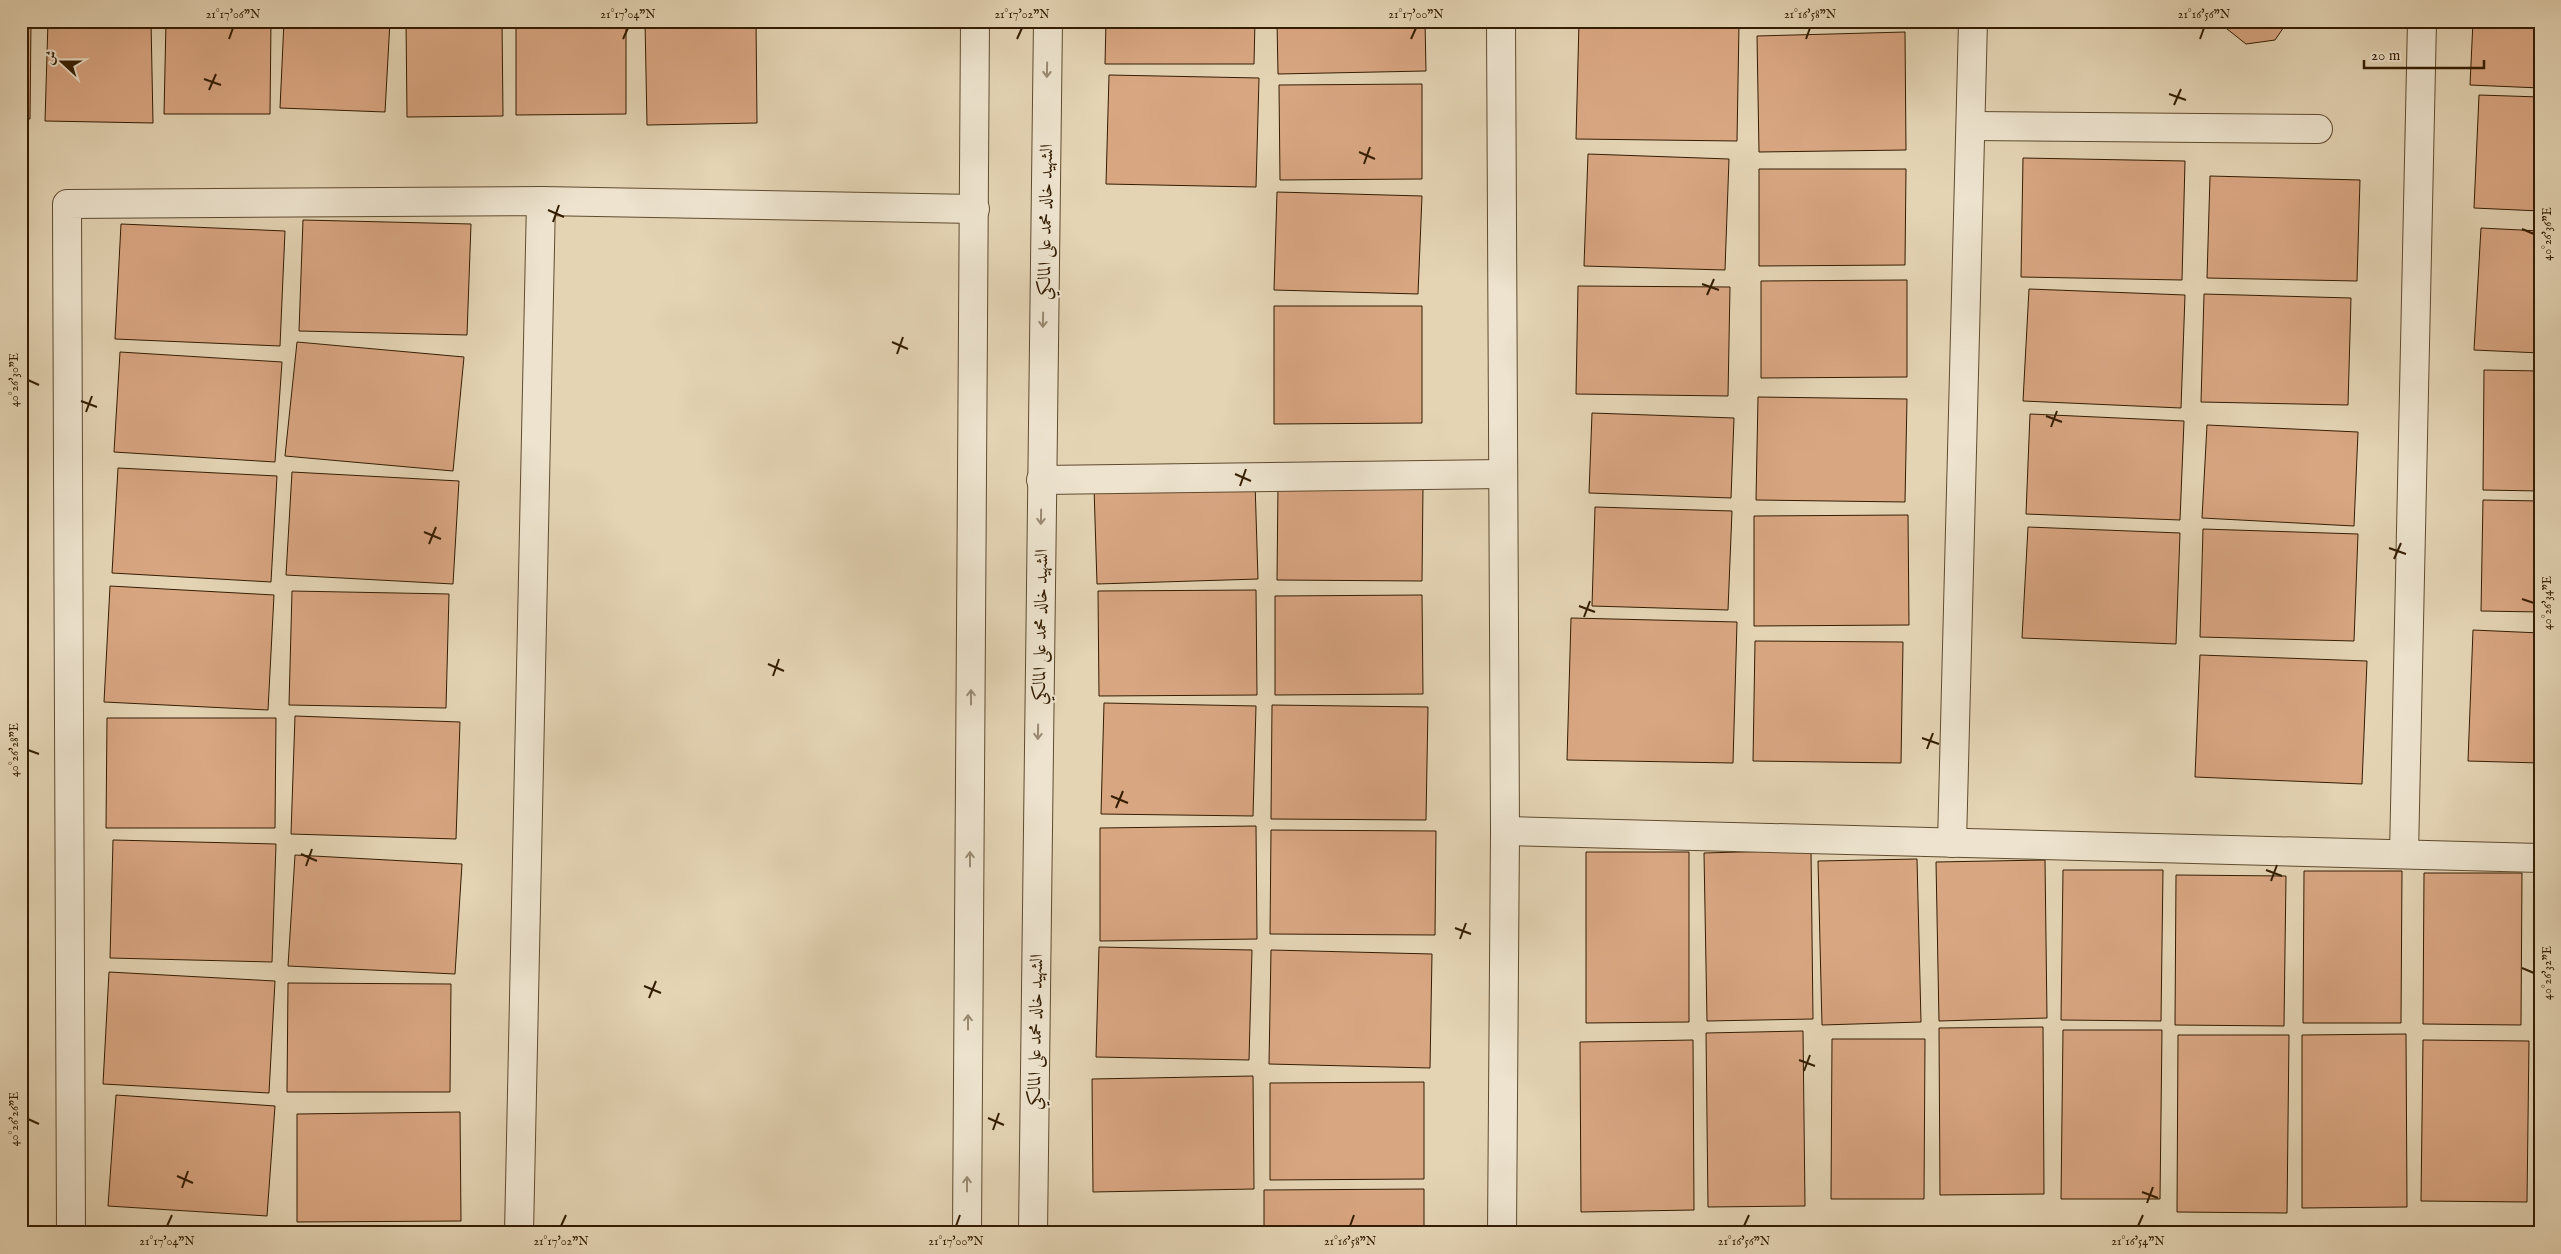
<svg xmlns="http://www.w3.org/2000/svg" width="2561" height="1254" viewBox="0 0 2561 1254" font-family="'IM FELL English',Amiri,serif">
<rect width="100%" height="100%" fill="#e4d4b4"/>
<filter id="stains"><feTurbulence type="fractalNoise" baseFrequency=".004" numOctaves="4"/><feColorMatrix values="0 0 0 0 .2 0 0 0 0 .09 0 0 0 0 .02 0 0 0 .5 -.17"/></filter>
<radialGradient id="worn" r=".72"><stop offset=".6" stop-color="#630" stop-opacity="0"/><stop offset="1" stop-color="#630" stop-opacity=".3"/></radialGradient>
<g fill="#d9a682" stroke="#341d02">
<path d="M21 21H31L30 119H21Z"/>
<path d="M48 21H151L153 123 45 121Z"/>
<path d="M166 21H271L270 114H164Z"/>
<path d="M284 21H390L385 112 280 108Z"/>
<path d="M406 21H502L503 116 407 117Z"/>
<path d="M516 21H626V114L516 115Z"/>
<path d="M645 21H756L757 123 647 125Z"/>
<path d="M1106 21H1255L1254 64H1105Z"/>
<path d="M1277 21H1425L1426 71 1278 74Z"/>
<path d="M2217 21H2288L2275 40 2246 44Z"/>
<path d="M2473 21H2540V88L2470 85Z"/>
<path d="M1579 22 1739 24 1737 141 1576 139Z"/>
<path d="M1905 32 1906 150 1759 152 1757 36Z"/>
<path d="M1109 75 1259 78 1256 187 1106 184Z"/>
<path d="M1422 84V179L1280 180 1279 85Z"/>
<path d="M2479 95 2540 97V211L2474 208Z"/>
<path d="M1588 154 1729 159 1725 270 1584 266Z"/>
<path d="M2023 158 2185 161 2182 280 2021 277Z"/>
<path d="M1759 169H1906L1905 265 1759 266Z"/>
<path d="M2210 176 2360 180 2357 281 2207 278Z"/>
<path d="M1277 192 1422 196 1418 294 1274 290Z"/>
<path d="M303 220 471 224 467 335 299 331Z"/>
<path d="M121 224 285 231 280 346 115 339Z"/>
<path d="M2481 228 2540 231V353L2474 350Z"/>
<path d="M1907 280V377L1761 378V281Z"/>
<path d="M1578 286 1730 287 1728 396 1576 394Z"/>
<path d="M2029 289 2185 295 2181 408 2023 401Z"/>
<path d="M2204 294 2351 298 2348 405 2201 402Z"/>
<path d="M1274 306H1422V423L1274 424Z"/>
<path d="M297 342 464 357 453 471 285 456Z"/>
<path d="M120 352 282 362 275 462 114 452Z"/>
<path d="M2484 370 2540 371V491L2483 490Z"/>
<path d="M1758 397 1907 399 1905 502 1756 500Z"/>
<path d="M1592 413 1734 418 1731 498 1589 493Z"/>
<path d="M2030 414 2184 421 2180 520 2026 514Z"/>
<path d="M2207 425 2358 432 2354 526 2202 518Z"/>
<path d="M118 468 277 476 271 582 112 573Z"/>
<path d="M292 472 459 481 453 584 286 575Z"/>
<path d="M1255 482 1258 579 1097 584 1094 487Z"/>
<path d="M1278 486H1423L1422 581 1277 580Z"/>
<path d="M2483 500 2540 501V612L2481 611Z"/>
<path d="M1595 507 1732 511 1728 610 1592 606Z"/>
<path d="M1908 515 1909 625 1754 626V516Z"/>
<path d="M2028 527 2180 533 2176 644 2022 638Z"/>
<path d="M2203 529 2358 534 2354 641 2200 637Z"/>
<path d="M110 586 274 595 268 710 104 702Z"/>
<path d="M1256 590 1257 695 1099 696 1098 591Z"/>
<path d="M292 591 449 594 446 708 289 705Z"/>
<path d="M1422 595 1423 694 1275 695V596Z"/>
<path d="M1571 618 1737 622 1733 763 1567 760Z"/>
<path d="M2473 630 2540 633V763L2468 761Z"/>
<path d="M1755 641 1903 642 1901 763 1753 761Z"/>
<path d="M2200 655 2367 661 2362 784 2195 777Z"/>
<path d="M1104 703 1256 706 1253 816 1101 814Z"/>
<path d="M1272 705 1428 707 1426 820 1271 819Z"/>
<path d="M295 716 460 722 456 839 291 834Z"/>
<path d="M107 718H276L275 828H106Z"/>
<path d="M1256 826 1257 939 1100 941V828Z"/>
<path d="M1271 830 1436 831 1435 935 1270 934Z"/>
<path d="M113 840 276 844 272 962 110 958Z"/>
<path d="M1811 850 1813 1019 1707 1021 1704 853Z"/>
<path d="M1586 852H1689V1022L1586 1023Z"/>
<path d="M295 855 462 864 455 974 288 966Z"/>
<path d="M1917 859 1921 1022 1822 1025 1818 861Z"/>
<path d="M2045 860 2047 1018 1939 1021 1936 862Z"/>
<path d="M2063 870H2163L2161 1021 2061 1020Z"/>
<path d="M2304 871H2402L2401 1023H2303Z"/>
<path d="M2424 873H2522L2521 1025 2423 1024Z"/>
<path d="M2176 875 2286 876 2284 1026 2175 1025Z"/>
<path d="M1099 947 1252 950 1249 1060 1096 1057Z"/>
<path d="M1271 950 1432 954 1430 1068 1269 1064Z"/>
<path d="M109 972 275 981 269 1093 103 1084Z"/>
<path d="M288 983 451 984 450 1092H287Z"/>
<path d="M2043 1027 2044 1194 1940 1195 1939 1028Z"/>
<path d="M2063 1030H2162L2160 1199H2061Z"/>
<path d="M1803 1031 1805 1206 1708 1207 1706 1033Z"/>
<path d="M2406 1034 2407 1207 2302 1208V1035Z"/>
<path d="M2178 1035H2289L2287 1213 2177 1212Z"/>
<path d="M1832 1039H1925L1924 1199H1831Z"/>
<path d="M1693 1040 1694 1210 1581 1212 1580 1042Z"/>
<path d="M2423 1040 2529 1041 2527 1202 2421 1201Z"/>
<path d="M1253 1076 1254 1189 1093 1192 1092 1079Z"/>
<path d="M1424 1082V1179L1270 1180V1083Z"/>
<path d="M116 1095 275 1106 267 1216 108 1206Z"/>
<path d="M460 1112 461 1221 297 1222V1114Z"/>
<path d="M1424 1189V1233H1264V1190Z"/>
</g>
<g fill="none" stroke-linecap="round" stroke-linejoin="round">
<g stroke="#604b2e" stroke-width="30">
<g id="minor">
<path d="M1501 21 1505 831 1502 1233"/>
<path d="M1971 126 2318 129"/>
<path d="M1041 480 1503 474"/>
<path d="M1505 831 2540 858"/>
<path d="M1952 843 1973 21"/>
<path d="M2404 854 2422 21"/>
<path d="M71 1233 67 204 541 201 975 209"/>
<path d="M519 1233 541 201"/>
<path d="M967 1233 975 21"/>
<path d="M1033 1233 1048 21"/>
</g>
</g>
<use href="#minor" stroke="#ede3ce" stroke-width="28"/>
</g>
<defs><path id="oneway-shaft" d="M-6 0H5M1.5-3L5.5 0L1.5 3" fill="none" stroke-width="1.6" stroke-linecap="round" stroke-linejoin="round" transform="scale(1.25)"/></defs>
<g stroke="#9a8a72">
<use href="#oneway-shaft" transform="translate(1047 70) rotate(91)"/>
<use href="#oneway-shaft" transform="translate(1043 320) rotate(91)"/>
<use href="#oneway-shaft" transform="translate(1041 517) rotate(91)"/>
<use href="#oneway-shaft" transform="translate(971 697) rotate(-90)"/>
<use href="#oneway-shaft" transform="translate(1038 732) rotate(91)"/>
<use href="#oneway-shaft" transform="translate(970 859) rotate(-90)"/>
<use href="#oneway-shaft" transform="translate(968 1022) rotate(-90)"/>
<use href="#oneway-shaft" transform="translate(967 1184) rotate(-90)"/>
</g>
<path fill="none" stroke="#341d02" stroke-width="2" d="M229 39 233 28M623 39 628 28M1017 39 1022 28M1411 39 1416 28M1806 39 1810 28M2200 39 2204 28M204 79 221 85M209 90 216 74M2169 94 2186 100M2174 105 2181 89M1359 152 1375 159M1364 164 1370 147M548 210 564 217M553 222 559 205M2522 229 2534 234M1702 284 1719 290M1707 295 1714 279M892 342 908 349M897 354 903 337M28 380 39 385M81 401 97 407M86 412 92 396M2046 416 2062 422M2051 427 2057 411M1235 474 1251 481M1240 486 1246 469M424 532 441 539M429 544 436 527M2389 548 2406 554M2394 559 2401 543M2522 599 2534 603M1579 606 1595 612M1584 617 1590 601M768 664 784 671M773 676 779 659M1922 738 1939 744M1927 749 1933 733M28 750 39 754M1111 796 1128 803M1116 808 1123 791M301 854 317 861M306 866 312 849M2266 870 2282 876M2271 881 2277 865M1455 928 1471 934M1460 939 1466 923M2522 968 2534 973M644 986 661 993M649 998 656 981M1799 1060 1815 1066M1804 1071 1810 1055M988 1118 1004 1125M28 1119 39 1124M993 1130 999 1113M177 1176 193 1183M182 1188 188 1171M2142 1192 2158 1198M2147 1203 2153 1187M167 1226 172 1215M561 1226 566 1215M956 1226 960 1215M1350 1226 1354 1215M1744 1226 1749 1215M2138 1226 2143 1215"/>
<g text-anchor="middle" stroke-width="4" stroke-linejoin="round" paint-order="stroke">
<g font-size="18" fill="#341d02" stroke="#ede3ce">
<text transform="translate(1045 222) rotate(-89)" y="6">الشهيد خالد محمد على المالكي</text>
<text transform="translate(1040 627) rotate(-89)" y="6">الشهيد خالد محمد على المالكي</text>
<text transform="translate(1035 1032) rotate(-89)" y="6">الشهيد خالد محمد على المالكي</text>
</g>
</g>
<rect width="2561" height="1254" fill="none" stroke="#e4d4b4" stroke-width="55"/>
<g transform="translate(62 62) rotate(291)" stroke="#ede3ce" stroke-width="4" paint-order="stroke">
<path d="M0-4L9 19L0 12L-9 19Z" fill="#341d02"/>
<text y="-8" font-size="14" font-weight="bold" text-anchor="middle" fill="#341d02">ش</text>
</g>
<path d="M2364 60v8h120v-8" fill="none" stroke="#341d02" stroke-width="2.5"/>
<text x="2371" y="60" font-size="15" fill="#341d02" stroke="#ede3ce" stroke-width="4" paint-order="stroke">20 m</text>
<rect x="28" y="28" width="2506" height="1198" fill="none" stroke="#341d02" stroke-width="2"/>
<g font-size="12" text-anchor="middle" fill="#341d02">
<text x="233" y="18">21°17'06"N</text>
<text x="628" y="18">21°17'04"N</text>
<text x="1022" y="18">21°17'02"N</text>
<text x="1416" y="18">21°17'00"N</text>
<text x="1810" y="18">21°16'58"N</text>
<text x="2204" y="18">21°16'56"N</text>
<text transform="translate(2547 234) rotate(-90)" y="4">40°26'36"E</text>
<text transform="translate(14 380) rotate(-90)" y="4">40°26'30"E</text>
<text transform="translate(2547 603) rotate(-90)" y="4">40°26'34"E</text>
<text transform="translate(14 750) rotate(-90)" y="4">40°26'28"E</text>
<text transform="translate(2547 973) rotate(-90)" y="4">40°26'32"E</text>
<text transform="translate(14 1119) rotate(-90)" y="4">40°26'26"E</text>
<text x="167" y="1245">21°17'04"N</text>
<text x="561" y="1245">21°17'02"N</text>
<text x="956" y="1245">21°17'00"N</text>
<text x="1350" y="1245">21°16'58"N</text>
<text x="1744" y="1245">21°16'56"N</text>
<text x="2138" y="1245">21°16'54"N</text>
</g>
<rect width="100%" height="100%" filter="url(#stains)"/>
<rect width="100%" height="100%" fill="url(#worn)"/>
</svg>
